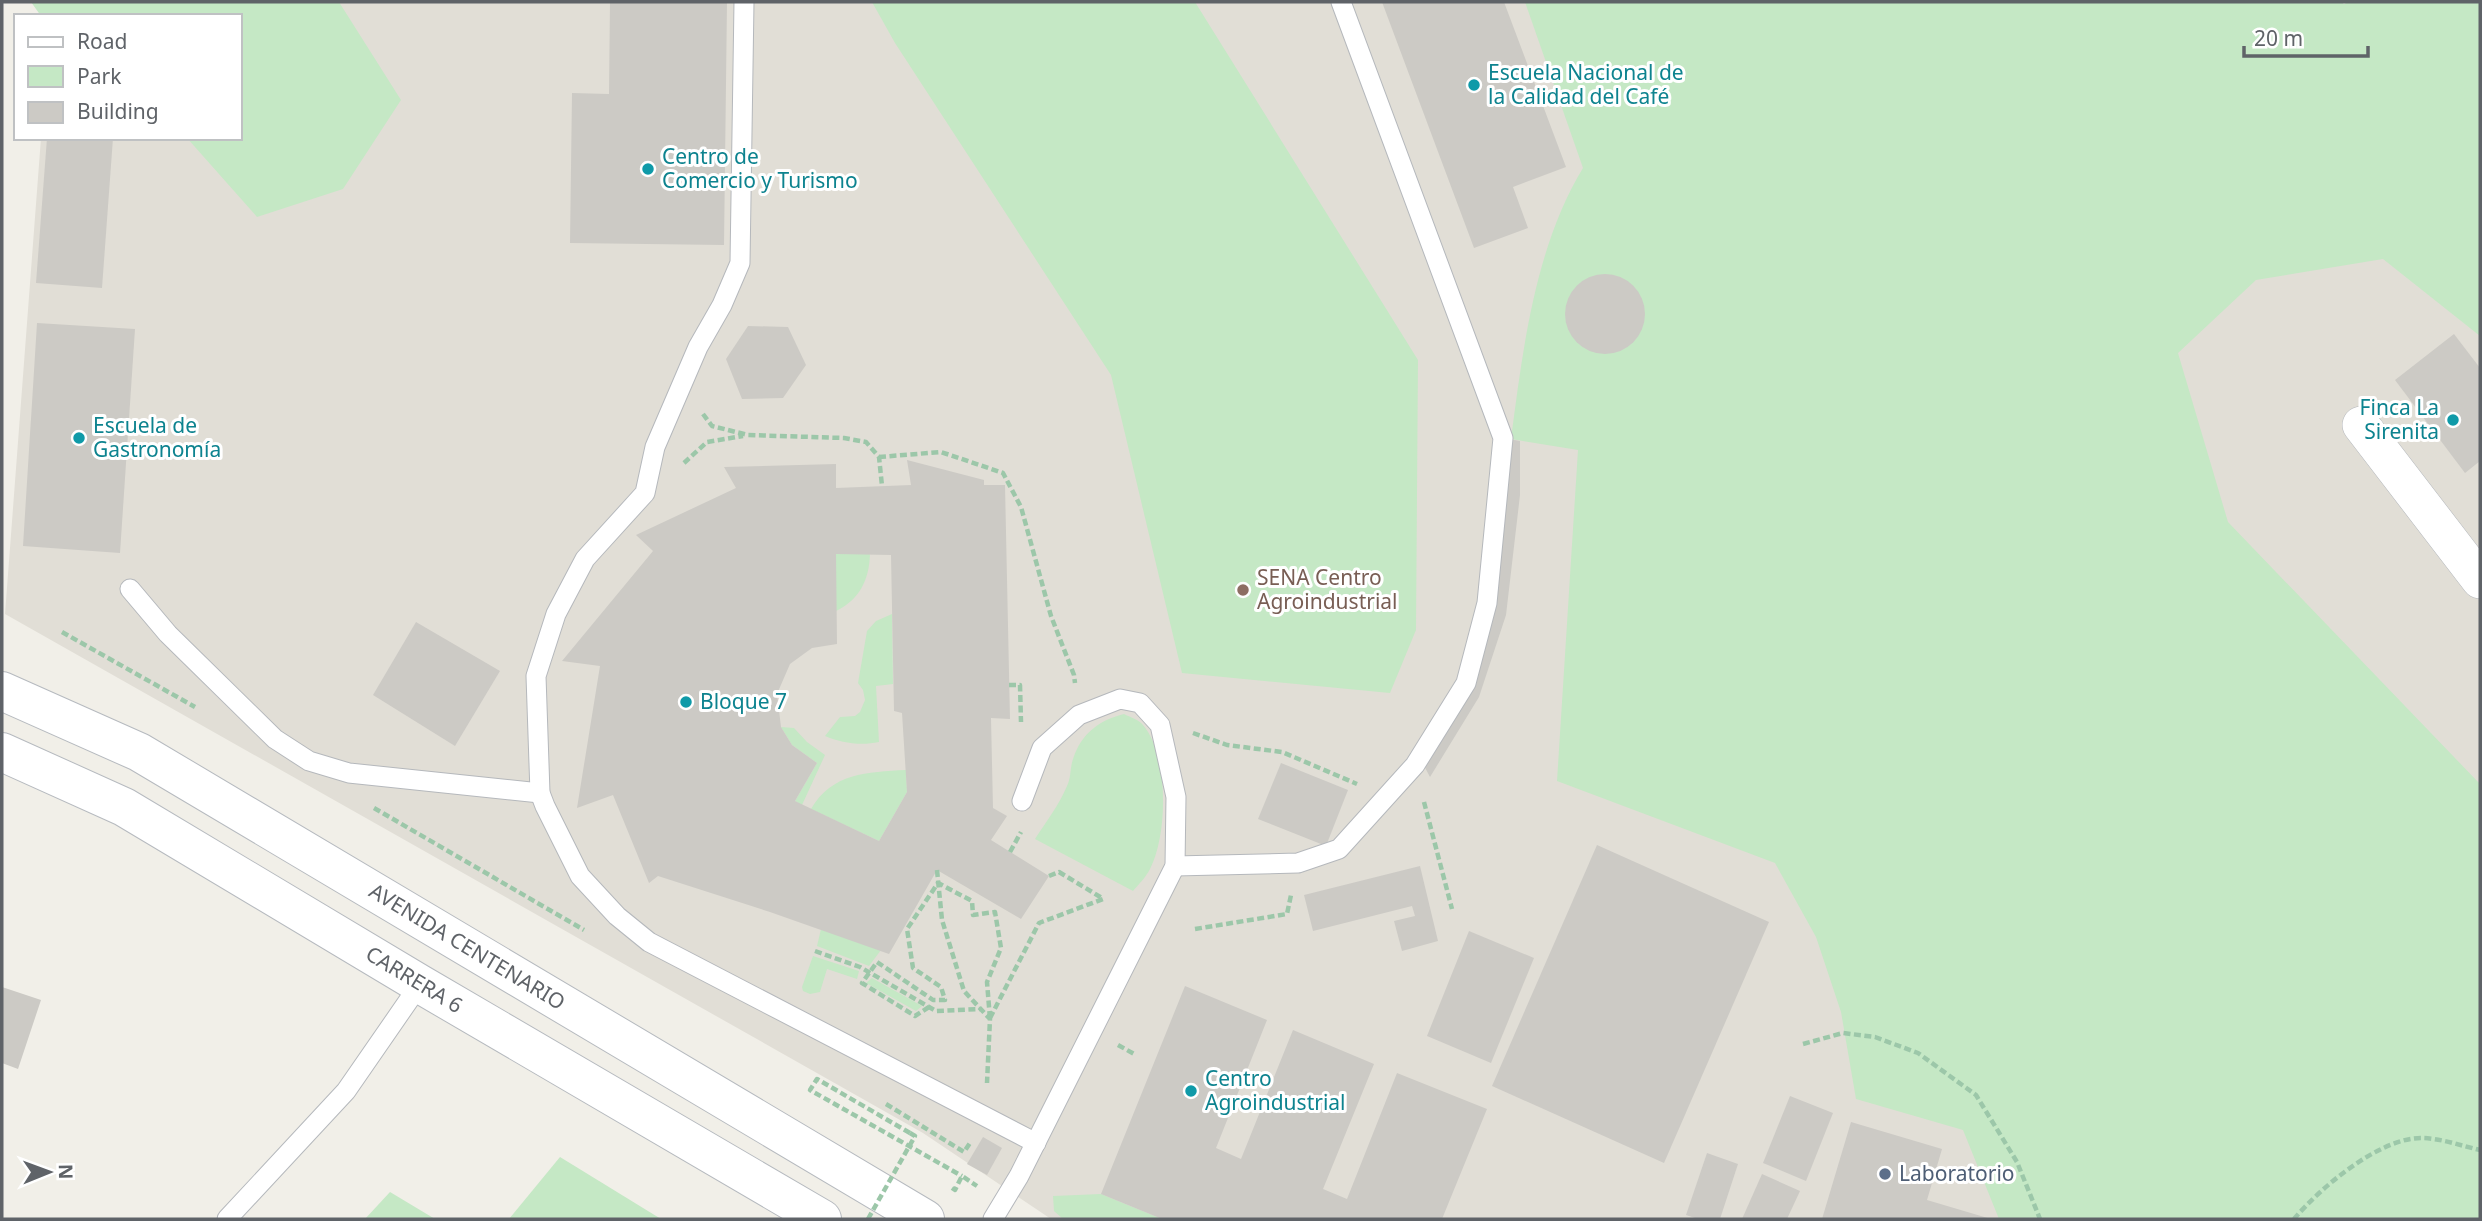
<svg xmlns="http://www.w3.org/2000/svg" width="2482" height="1221" viewBox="0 0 2482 1221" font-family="'Noto Sans',sans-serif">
<rect width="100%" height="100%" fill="#f1efe8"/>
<path fill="#e1ded6" d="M56 2H2341L2480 111V1219H1051L923 1133 5 614 41 138H240V16Z"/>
<g fill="#c5e8c5">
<path d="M31 2H339L401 100 343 189 257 217 187 138H240V16H41Z"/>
<path d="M872 2H1195L1418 360 1416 630 1390 693 1182 673 1111 375 895 43Z"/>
<path d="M1525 2H2341L2344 4 2348 2H2480V336L2383 259 2256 280 2178 353 2228 522 2480 784V1219H1999L1963 1130 1856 1099 1841 1012 1816 937 1775 863 1557 781 1578 450 1511 439C1523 348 1535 247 1583 168Z"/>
<path d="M836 554H870C869 580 860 599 836 611Z"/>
<path d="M892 614 893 684 876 686 879 742C861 746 841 743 825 736L840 717 855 716 860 712 865 700 863 690 858 683 867 631 876 621Z"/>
<path d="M1124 714C1130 717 1139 720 1143 725 1169 755 1168 834 1150 869 1146 877 1139 884 1133 891L1035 839C1046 822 1059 805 1067 786 1071 778 1070 768 1073 759 1081 734 1099 720 1124 714Z"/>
<path d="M781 727 794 728 807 742 825 755 802 805 795 801 817 763 792 745Z"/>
<path d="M906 770 907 792 879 841 811 809C832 773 867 772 906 770Z"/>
<path d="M821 929 881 950 869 966 817 946Z"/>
<path d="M813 956 859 971 857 979 827 969 820 992 810 994 803 991 802 987Z"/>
<path d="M872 978 922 1006 916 1011 866 983Z"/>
<path d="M560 1157 661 1219H509Z"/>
<path d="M390 1192 435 1219H365Z"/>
<path d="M1101 1194 1162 1219H1063L1054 1211 1053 1196Z"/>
</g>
<g fill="#cccac5" fill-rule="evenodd">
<path d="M610 2H727L724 245 570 243 572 93 609 94Z"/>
<path d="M1382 2H1504L1566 167 1513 187 1528 228 1474 248Z"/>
<path d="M47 138H113L102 288 36 283Z"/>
<circle cx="1605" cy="314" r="40"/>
<path d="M37 323 135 329 120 553 23 546Z"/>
<path d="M748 326 788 327 806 365 783 398 742 399 726 359Z"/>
<path d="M2454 334 2480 368V461L2465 473 2395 380Z"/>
<path d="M1503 438 1520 441V495L1506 615 1479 697 1430 777 1420 758 1466 683Z"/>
<path d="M907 460 984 480V485H1005L1010 719 991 718 993 808 1007 816 991 840 1049 876 1021 919 937 870 889 954 770 912 658 876 649 883 613 795 577 808 600 666 562 661 653 551 636 535 736 488 724 467 836 464V488L911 485ZM836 554 891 555 894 711 902 713 907 792 879 841 795 801 817 763 792 745 781 727 777 694 790 664 812 648 837 644Z"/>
<path d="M416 622 500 671 455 746 373 695Z"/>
<path d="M1281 763 1348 790 1326 846 1258 819Z"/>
<path d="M1597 845 1769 922 1664 1163 1492 1086Z"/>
<path d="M1420 866 1438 941 1402 951 1394 921 1415 916 1412 906 1313 931 1304 895Z"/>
<path d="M1469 931 1534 958 1491 1063 1427 1036Z"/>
<path d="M1185 986 1267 1020 1216 1148 1241 1159 1293 1030 1374 1064 1323 1189 1347 1199 1397 1073 1487 1109 1442 1219H1162L1101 1194Z"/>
<path d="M2 987 41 1000 18 1069 2 1063Z"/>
<path d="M1790 1096 1833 1113 1806 1181 1763 1163Z"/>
<path d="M1851 1122 1942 1149 1927 1200 1991 1219H1822Z"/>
<path d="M983 1137 1002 1148 987 1175 967 1164Z"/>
<path d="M1707 1153 1738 1164 1720 1219H1698L1686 1215Z"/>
<path d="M1762 1174 1800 1191 1787 1219H1742Z"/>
</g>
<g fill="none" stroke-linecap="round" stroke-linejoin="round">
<g stroke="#b5b8bc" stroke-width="21">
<g id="service">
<path d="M744 2 740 263 722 305 698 347 655 447 645 493 585 559 556 614 536 676 540 793 545 806 580 876 617 916 649 942 1036 1143"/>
<path d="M130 589 168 634 275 739 309 761 349 773 540 793"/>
<path d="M1175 866 1298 863 1339 849 1415 765 1466 683 1487 603 1503 438 1341 2"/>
<path d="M227 1219 346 1091 420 984"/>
<path d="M993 1219 1019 1176 1175 866 1176 797 1160 725 1140 703 1120 699 1079 715 1042 748 1022 801"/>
</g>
</g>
<g stroke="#b5b8bc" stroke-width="38">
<path id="minor" d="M2361 425 2480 580"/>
</g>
<g stroke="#b6babf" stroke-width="40">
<g id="secondary">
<path d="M2 691 139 752 925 1219"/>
<path d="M2 752 124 807 420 984 822 1219"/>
</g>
</g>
<g stroke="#9cc7a9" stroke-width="4.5" stroke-dasharray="7 3.5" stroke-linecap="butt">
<path d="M703 414 712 426 748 435 844 438 866 442 879 457 882 486"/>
<path d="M879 457 941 452 1003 473 1021 507 1051 616 1074 675 1075 683"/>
<path d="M684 463 707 442 743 436"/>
<path d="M62 632 195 707"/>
<path d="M1009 685H1020L1021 722"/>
<path d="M1193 733 1227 745 1282 752 1357 784"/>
<path d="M1424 802 1452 909"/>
<path d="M374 808 584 930"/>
<path d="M1010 852 1021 832"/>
<path d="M937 870 942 920 964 991 990 1019 987 1083"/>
<path d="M1049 876 1059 872 1102 898"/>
<path d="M1195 929 1287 914 1291 895"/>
<path d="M815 951 860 967 936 1011 980 1009"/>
<path d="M929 1007 915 1016 862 983 877 962 933 1000H945L941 987 913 968 907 929 938 883 972 901 973 915 995 912 1001 948 987 982 990 1019"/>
<path d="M990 1018 1039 923 1103 899"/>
<path d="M1803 1044 1843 1033 1875 1037 1918 1053 1976 1095 2017 1162 2040 1219"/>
<path d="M1118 1045 1136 1055"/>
<path d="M886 1104 964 1152 970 1143"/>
<path d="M910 1133 817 1079 810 1090 962 1176"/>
<path d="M952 1188 955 1190 962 1176 977 1186"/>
<path d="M2294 1219C2320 1188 2379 1138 2421 1138 2440 1138 2462 1146 2480 1150"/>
</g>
<use href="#service" stroke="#fff" stroke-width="19"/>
<use href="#minor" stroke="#fff" stroke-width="37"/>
<use href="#secondary" stroke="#fff" stroke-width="38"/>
<path stroke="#9cc7a9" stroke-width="4.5" stroke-dasharray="7 3.5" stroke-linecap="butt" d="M868 1219 915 1136 910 1133"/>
</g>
<g fill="#0f9aa8" stroke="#fff" stroke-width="2.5">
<circle cx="1474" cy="85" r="7"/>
<circle cx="648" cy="169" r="7"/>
<circle cx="2453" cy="420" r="7"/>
<circle cx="79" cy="438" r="7"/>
<circle cx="686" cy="702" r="7"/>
<circle cx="1191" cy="1091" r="7"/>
</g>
<circle fill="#8d6e63" stroke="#fff" stroke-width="2.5" cx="1243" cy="590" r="7"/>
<circle fill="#5c6f8a" stroke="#fff" stroke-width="2.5" cx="1885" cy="1174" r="7"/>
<g text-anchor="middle" stroke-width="6" stroke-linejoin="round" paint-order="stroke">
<g font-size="21" fill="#0d838f" stroke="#fff" text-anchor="start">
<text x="1488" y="80">Escuela Nacional de<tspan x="1488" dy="24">la Calidad del Café</tspan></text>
<text x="662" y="164">Centro de<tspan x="662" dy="24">Comercio y Turismo</tspan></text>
<text x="2439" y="415" text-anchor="end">Finca La<tspan x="2439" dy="24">Sirenita</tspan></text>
<text x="93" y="433">Escuela de<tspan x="93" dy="24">Gastronomía</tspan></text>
<text x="700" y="709">Bloque 7</text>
<text x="1205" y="1086">Centro<tspan x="1205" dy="24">Agroindustrial</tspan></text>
</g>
<g font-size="21" fill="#785e54" stroke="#fff" text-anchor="start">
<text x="1257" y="585">SENA Centro<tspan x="1257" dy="24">Agroindustrial</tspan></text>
</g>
<g font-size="21" fill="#5f6368" stroke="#fff">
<text transform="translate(467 947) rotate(31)" y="7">AVENIDA CENTENARIO</text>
<text transform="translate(414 980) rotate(31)" y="7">CARRERA 6</text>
</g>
<g font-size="21" fill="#4e5e75" stroke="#fff" text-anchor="start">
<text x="1899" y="1181">Laboratorio</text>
</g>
</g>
<rect width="2482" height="1221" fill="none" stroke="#5f6368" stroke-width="7"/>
<rect x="14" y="14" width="228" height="126" fill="#ffffff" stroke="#bfc1c3" stroke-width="2"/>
<rect x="28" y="37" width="35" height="10" fill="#ffffff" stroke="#bfc1c3" stroke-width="2"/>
<text x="77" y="49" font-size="21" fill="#5f6368">Road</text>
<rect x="28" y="66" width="35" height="21" fill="#c5e8c5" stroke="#bfc1c3" stroke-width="2"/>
<text x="77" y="84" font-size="21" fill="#5f6368">Park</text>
<rect x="28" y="102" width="35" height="21" fill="#cccac5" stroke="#bfc1c3" stroke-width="2"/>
<text x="77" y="119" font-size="21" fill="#5f6368">Building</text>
<g transform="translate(49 1172) rotate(89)" stroke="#ffffff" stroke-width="5" paint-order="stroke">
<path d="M0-5L12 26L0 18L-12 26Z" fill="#5f6368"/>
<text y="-10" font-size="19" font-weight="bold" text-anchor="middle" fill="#5f6368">N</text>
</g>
<path d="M2244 46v10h124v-10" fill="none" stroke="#5f6368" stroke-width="3.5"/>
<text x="2254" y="46" font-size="21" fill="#5f6368" stroke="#ffffff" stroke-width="5" paint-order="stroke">20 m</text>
</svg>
